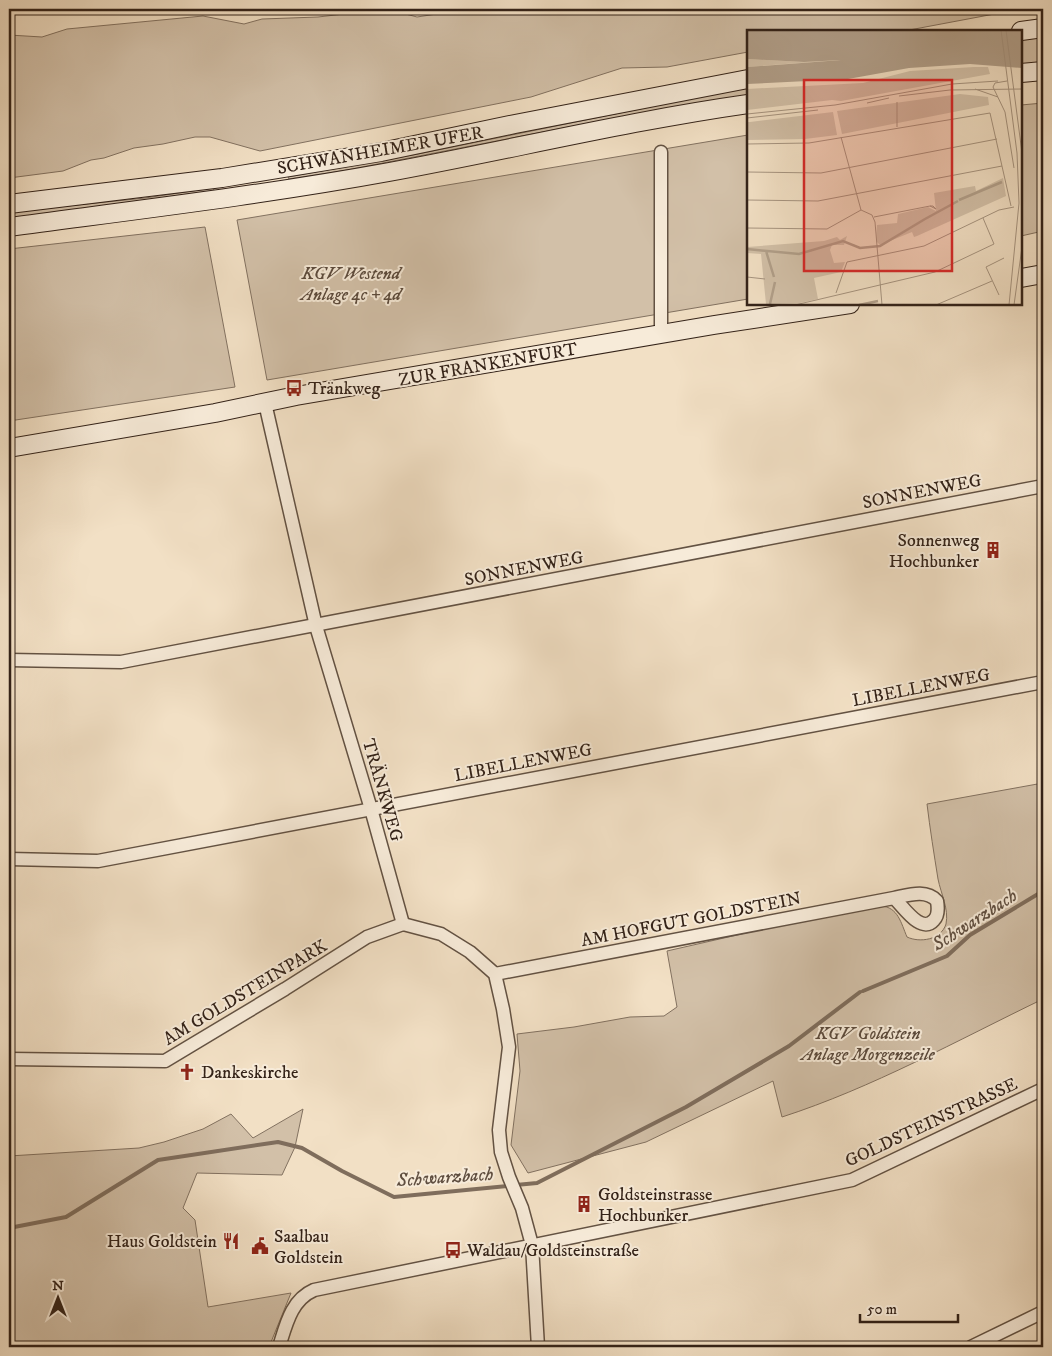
<svg xmlns="http://www.w3.org/2000/svg" width="1052" height="1356" viewBox="0 0 1052 1356" font-family="'IM FELL DW Pica',serif">
<rect width="100%" height="100%" fill="#f2e0c5"/>
<filter id="stains"><feTurbulence type="fractalNoise" baseFrequency=".004" numOctaves="4"/><feColorMatrix values="0 0 0 0 .2 0 0 0 0 .09 0 0 0 0 .02 0 0 0 .5 -.17"/></filter>
<radialGradient id="worn" r=".72"><stop offset=".6" stop-color="#630" stop-opacity="0"/><stop offset="1" stop-color="#630" stop-opacity=".3"/></radialGradient>
<g fill="#d2c0a8" stroke="#827160">
<path d="M387 9 417 17 443 13 450 9H1009L1005 12 904 31H748V52L667 67 622 68 531 97 260 151 210 137H195L163 144 134 148 104 158 91 160 63 171 9 178V35L42 37 67 29 203 16 244 24 262 19 318 17Z"/>
<path d="M1043 37V64L1021 65V40Z"/>
<path d="M748 87V97L615 118 347 170 289 179 288 177 418 154Z"/>
<path d="M1043 103V231L1021 236V105Z"/>
<path d="M748 135V299L267 380 237 220Z"/>
<path d="M213 188 215 192 9 220V212L145 198Z"/>
<path d="M205 227 235 387 9 421V249Z"/>
<path d="M1043 783V999C958 1040 872 1088 782 1117L773 1081 646 1142 528 1173 511 1145 520 1071 517 1034 574 1027 630 1017 664 1016 677 1007 667 951 759 930 881 906C898 907 901 923 907 937 920 943 941 940 946 924 949 909 941 894 938 879 934 854 930 829 927 804Z"/>
<path d="M303 1109 295 1147 282 1175 197 1173 183 1208 195 1220 208 1307 291 1293 269 1347H9V1156L139 1148 164 1142 203 1129 231 1114 253 1138Z"/>
</g>
<g fill="none" stroke-linecap="round" stroke-linejoin="round">
<g stroke="#7f6d5c" stroke-width="4">
<path d="M863 991 947 956 970 935 1043 891"/>
<path d="M9 1228 66 1217 158 1160 278 1142 302 1148 342 1171 394 1197 537 1183 686 1107 789 1046 860 992"/>
</g>
<g stroke="#635243" stroke-width="15">
<g id="street">
<path d="M661 152V334"/>
<path d="M265 403 316 626 371 809 403 924"/>
<path d="M9 660 121 662 1043 486"/>
<path d="M9 859 98 861 1043 682"/>
<path d="M403 924 441 934 470 952 495 974 503 1009 509 1047 499 1130 501 1152 509 1177 522 1208 532 1245 538 1347"/>
<path d="M495 974 894 898C909 895 926 889 937 901 938 907 939 915 934 920 921 935 903 906 894 898"/>
<path d="M9 1059 165 1061 285 989 367 937 403 924"/>
<path d="M279 1347C286 1325 291 1300 314 1290L852 1180 1043 1089"/>
<path d="M971 1347 1043 1312"/>
</g>
</g>
<g stroke="#332218" stroke-width="20">
<g id="secondary">
<path d="M1021 31 1043 28"/>
<path d="M1021 73 1043 71"/>
<path d="M9 204 222 178 381 152 515 124 748 79"/>
<path d="M9 227C136 210 263 195 389 172 509 150 628 121 748 104"/>
<path d="M1021 278 1043 274"/>
<path d="M9 448 215 413 296 396 714 325 850 304"/>
</g>
</g>
<use href="#street" stroke="#f7ebd9" stroke-width="12"/>
<use href="#secondary" stroke="#f7ebd9" stroke-width="18"/>
</g>
<defs>
<g id="bus-bare" transform="scale(1.35)"><path d="M-5-6H5V4H4V6H2V4H-2V6H-4V4H-5ZM-3.5-4V0h7V-4ZM-3.5 1.2v1.5H-2V1.2ZM2 1.2v1.5H3.5V1.2Z" fill="#8f2418" stroke="#f7ebd9" stroke-width="2.5" paint-order="stroke"/></g>
<g id="building-bare" transform="scale(1.35)"><path d="M-4-6H4V6H1V3H-1V6H-4ZM-2.5-4.3h1.7v1.8h-1.7ZM.8-4.3h1.7v1.8H.8ZM-2.5-1h1.7V.8h-1.7ZM.8-1h1.7V.8H.8Z" fill="#8f2418" stroke="#f7ebd9" stroke-width="2.5" paint-order="stroke"/></g>
<g id="church-bare" transform="scale(1.35)"><path d="M-1.2-6h2.4v3.5h3.3v2.4h-3.3V6h-2.4V-.1h-3.3v-2.4h3.3Z" fill="#8f2418" stroke="#f7ebd9" stroke-width="2.5" paint-order="stroke"/></g>
<g id="restaurant-bare" transform="scale(1.35)"><path d="M-5-6h1v4h1v-4h1v4h1v-4h1v5L-1.5 .5V6h-2V.5L-5-1ZM5-6V6H3V1.5H1.5Q1.5-4 5-6Z" fill="#8f2418" stroke="#f7ebd9" stroke-width="2.5" paint-order="stroke"/></g>
<g id="civic-bare" transform="scale(1.35)"><path d="M-.6-6.5H3V-4.5H.6V-3L4-1V1h2V6H-6V1h2V-1L-.6-3ZM-1.2 2.5V6h2.4V2.5Z" fill="#8f2418" stroke="#f7ebd9" stroke-width="2.5" paint-order="stroke"/></g>
</defs>
<g fill-rule="evenodd">
<use href="#bus-bare" x="294" y="388"/>
<use href="#building-bare" x="993" y="550"/>
<use href="#church-bare" x="187" y="1072"/>
<use href="#building-bare" x="584" y="1204"/>
<use href="#restaurant-bare" x="231" y="1241"/>
<use href="#civic-bare" x="260" y="1246"/>
<use href="#bus-bare" x="453" y="1250"/>
</g>
<g text-anchor="middle" stroke-width="4" stroke-linejoin="round" paint-order="stroke">
<g font-size="18" fill="#332218" stroke="#f7ebd9">
<text transform="translate(380 150) rotate(-10)" y="6">SCHWANHEIMER UFER</text>
<text transform="translate(488 364) rotate(-10)" y="6">ZUR FRANKENFURT</text>
<text transform="translate(922 491) rotate(-11)" y="6">SONNENWEG</text>
<text transform="translate(524 568) rotate(-11)" y="6">SONNENWEG</text>
<text transform="translate(921 687) rotate(-11)" y="6">LIBELLENWEG</text>
<text transform="translate(523 762) rotate(-11)" y="6">LIBELLENWEG</text>
<text transform="translate(383 790) rotate(74)" y="6">TRÄNKWEG</text>
<text transform="translate(691 919) rotate(-11)" y="6">AM HOFGUT GOLDSTEIN</text>
<text transform="translate(245 992) rotate(-31)" y="6">AM GOLDSTEINPARK</text>
<text transform="translate(931 1122) rotate(-25)" y="6">GOLDSTEINSTRASSE</text>
</g>
<g font-size="18" font-style="italic" fill="#5b4a3c" stroke="#f7ebd9">
<text x="351" y="279">KGV Westend<tspan x="351" dy="21">Anlage 4c + 4d</tspan></text>
<text x="868" y="1039">KGV Goldstein<tspan x="868" dy="21">Anlage Morgenzeile</tspan></text>
</g>
<g font-size="18" fill="#332218" stroke="#f7ebd9" text-anchor="start">
<text x="308" y="394">Tränkweg</text>
<text x="979" y="546" text-anchor="end">Sonnenweg<tspan x="979" dy="21">Hochbunker</tspan></text>
<text x="201" y="1078">Dankeskirche</text>
<text x="598" y="1200">Goldsteinstrasse<tspan x="598" dy="21">Hochbunker</tspan></text>
<text x="274" y="1242">Saalbau<tspan x="274" dy="21">Goldstein</tspan></text>
<text x="217" y="1247" text-anchor="end">Haus Goldstein</text>
<text x="467" y="1256">Waldau/Goldsteinstraße</text>
</g>
<g font-size="19" font-style="italic" fill="#5f4e40" stroke="#f7ebd9">
<text transform="translate(974 919) rotate(-33)" y="7">Schwarzbach</text>
<text transform="translate(445 1176) rotate(-4)" y="7">Schwarzbach</text>
</g>
</g>
<g transform="translate(747 30)">
<rect width="275" height="275" fill="#f2e0c5"/>
<path d="M0 29 57 32 93 30 0 37ZM227 37H241L243 44 94 71 85 70 0 80V59L116 53 163 41ZM213 64 241 67 242 75 95 104 90 81ZM86 82 90 105 58 109 0 110V92H3ZM256 148 259 166 170 206 167 207 165 202 133 215 129 211 130 195 150 193 151 184 181 177 189 181 187 163 228 156 229 161ZM100 206 97 215H85L83 220 87 233 98 232 94 242 67 248 71 269 53 273 19 274 14 224 0 223V217L77 211 90 207 93 210Z" fill="#d2c0a8"/>
<path d="M0 0H275V38L223 34 162 38 101 49 0 54V37L94 30 57 32 0 29Z" fill="#b19f8a"/>
<path fill="none" stroke="#b19f8a" stroke-width="2.5" d="M212 170 255 152M178 189 211 171M0 219 52 224 96 211 113 218 133 216 178 189M19 221 27 247M23 274 28 252M112 275 131 271"/>
<path fill="none" stroke="#a69480" stroke-width="1" d="M254 0 270 123 272 173 262 275M259 0 275 123M260 51 248 53 246 57 258 82 267 138M228 59 251 67M152 66 203 60 275 59M150 72V97M120 73 142 68M0 84 88 75 205 54 251 51M0 88 71 80M94 107 114 180M0 114 62 113 243 83 264 176M0 142 74 143 250 109M0 170 71 171 255 136M114 180 125 185 128 192 135 275M127 187 183 176H186L189 179 183 176M0 198 80 199 114 180M0 247 18 249M89 263 100 232 177 216 252 180 267 177M252 265 239 237 257 228M48 275 188 242 247 214 236 188M189 275 245 251M267 275 275 217"/>
<path fill="#d62828" fill-opacity="0.15" stroke="#d62828" stroke-width="2.5" d="M57 50H205V241H57Z"/>
<rect width="275" height="275" fill="none" stroke="#332218" stroke-width="2.5"/>
</g>
<rect width="1052" height="1356" fill="none" stroke="#f2e0c5" stroke-width="30"/>
<rect x="10" y="10" width="1032" height="1336" fill="none" stroke="#332218" stroke-width="2.5"/>
<rect x="15" y="15" width="1022" height="1326" fill="none" stroke="#332218"/>
<g transform="translate(58 1298)" stroke="#f7ebd9" stroke-width="4" paint-order="stroke">
<path d="M0-4L9 19L0 12L-9 19Z" fill="#332218"/>
<text y="-8" font-size="14" font-weight="bold" text-anchor="middle" fill="#332218">N</text>
</g>
<path d="M860 1314v8h98v-8" fill="none" stroke="#332218" stroke-width="2.5"/>
<text x="867" y="1314" font-size="15" fill="#332218" stroke="#f7ebd9" stroke-width="4" paint-order="stroke">50 m</text>
<rect width="100%" height="100%" filter="url(#stains)"/>
<rect width="100%" height="100%" fill="url(#worn)"/>
</svg>
